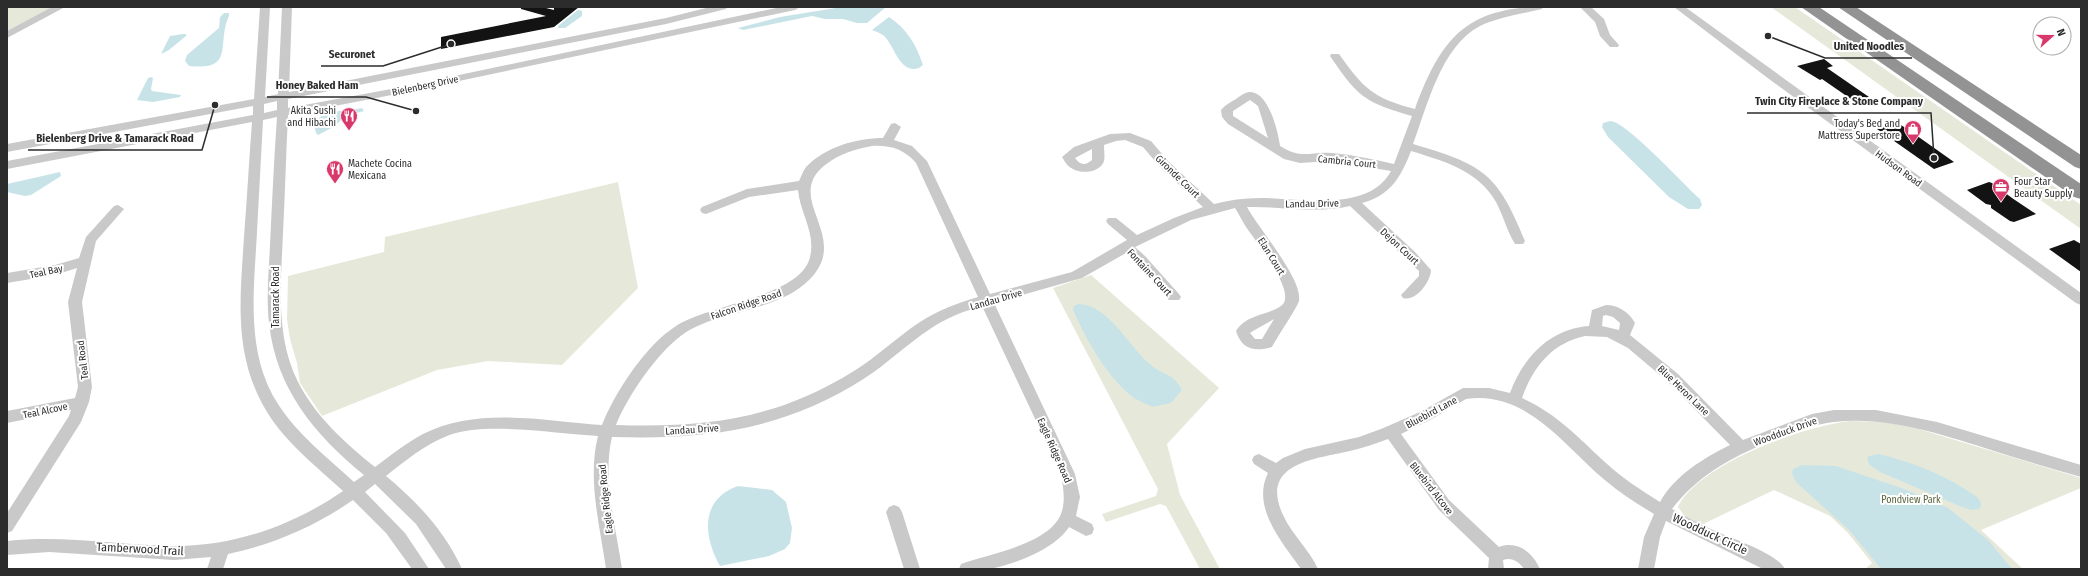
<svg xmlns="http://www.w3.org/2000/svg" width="2088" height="576" viewBox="0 0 2088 576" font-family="'Fira Sans Condensed',sans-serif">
<rect width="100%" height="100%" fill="#fff"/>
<g fill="#e6e9da">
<path d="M7 7H53L7 31Z"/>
<path d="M1771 7H1795L2081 205V229Z"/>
<path d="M618 182 638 288 562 365 488 361 437 370 322 416 300 383 297 363 290 339 287 319 288 276 384 252 385 237Z"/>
<path d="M1091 275 1219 388 1167 444 1180 495 1220 569H1200L1166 506 1160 504 1106 522 1102 514 1156 496 1158 489 1053 288Z"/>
<path d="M1851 421 1883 422 1912 427 2081 478V488L1981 530 2023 569H1865L1872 563 1848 533 1830 516 1774 490 1701 525 1685 517 1678 507C1698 464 1806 425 1851 421Z"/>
</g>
<g fill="#c7e3e8">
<path d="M842 7H886L867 23H857L843 19H825L812 16 743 30 738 28 780 17Z"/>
<path d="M578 10 582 11V16L565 28H558V26Z"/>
<path d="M224 13H229V16C216 44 236 71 189 66L185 61 187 55 219 28 220 17Z"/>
<path d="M889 17C907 29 916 44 923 65L919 68C901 74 895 49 886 38 883 34 877 32 872 30Z"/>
<path d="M183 34H186V36L169 50 161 54 170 36Z"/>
<path d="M151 77 153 78 151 89 152 91 181 95 180 97 153 102 137 100 148 78Z"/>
<path d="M362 108 364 111 345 116 335 126 318 135 316 133 314 124C321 109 349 111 362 108Z"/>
<path d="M1610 121C1626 121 1684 185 1700 199L1702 205 1699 209H1688L1669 197 1608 137 1602 127 1603 123Z"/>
<path d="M60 172 61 176 31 195 25 196 7 192V184Z"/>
<path d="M1078 304C1109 304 1130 349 1152 366 1165 376 1173 373 1182 390L1171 403 1153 407C1145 403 1135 400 1129 394 1104 372 1086 339 1073 310L1074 306Z"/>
<path d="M1878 454C1913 462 1948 476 1977 497 1981 502 1983 504 1979 509L1972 510 1962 507 1880 472 1870 465 1867 459 1869 456Z"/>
<path d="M1802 465 1836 466 1904 489 1948 508 1988 540 2012 569H1881L1850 531 1796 482 1792 474 1793 469Z"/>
<path d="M738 486 772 490 786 502 792 528 790 543 785 549 769 556 720 566C703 536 700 499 738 486Z"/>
</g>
<g fill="#131313">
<path d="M521 7H542L554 10V7H579L554 27 441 49V37L546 16 521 9Z"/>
<path d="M1824 59 1833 66 1827 68 1869 97 1868 104 1861 106 1822 79 1820 80 1797 66Z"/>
<path d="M1898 123 1913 133 1954 162 1934 169 1877 129Z"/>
<path d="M1989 182 1992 183 2012 198 2036 214 2014 222 2010 221 1991 208V205L1986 204 1967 190Z"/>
<path d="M2074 240 2081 244V272L2049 249Z"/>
</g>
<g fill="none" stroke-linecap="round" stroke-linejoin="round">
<g fill="#c9c9c9" fill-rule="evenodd">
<path d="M52 7H65L7 38V31Z"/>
<path d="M260 7H270L265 97 278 94 282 7H292L289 92 666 18 710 7H727L726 9 666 24 288 99V108L402 87 781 7H800L795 10 402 93 288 115C286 155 285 194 283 233 281 283 275 336 298 382 316 417 345 443 375 467 390 456 406 443 423 434 478 406 543 421 602 425 615 392 646 345 676 326 706 305 801 297 810 257 816 233 800 213 798 190L749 197 706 214 702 213 700 210 702 207 747 189 799 181C801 177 803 171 806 167 825 147 857 138 883 138L891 124 895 123 901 127 894 140 912 146 927 161 990 294 1072 272 1127 240 1108 224 1106 221 1108 218H1116L1137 235 1174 218 1203 207 1160 167 1143 147 1125 140 1116 141 1104 145C1104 150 1105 157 1104 161 1100 173 1081 174 1073 169 1068 167 1065 162 1062 157L1074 147 1110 134 1130 133 1151 141 1168 161 1214 204C1229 200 1244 198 1260 198 1298 198 1369 213 1391 171L1330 161 1300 163 1284 159 1228 124 1222 117 1221 110C1225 105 1231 102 1236 99 1240 96 1245 92 1250 92 1269 92 1278 132 1280 146 1303 160 1309 151 1332 153 1353 155 1373 159 1394 164L1412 116C1364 102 1358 97 1330 56L1331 54H1339C1364 89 1373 98 1415 109 1440 41 1465 7 1543 7L1542 9C1521 14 1499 17 1480 26 1441 46 1427 107 1413 144 1483 165 1497 172 1525 241L1523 244H1515C1507 231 1503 215 1496 202 1478 170 1443 161 1411 151 1401 177 1390 196 1362 203L1415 252 1431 270C1431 281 1416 302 1403 298L1401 295 1419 276V271L1350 206C1317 214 1281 206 1247 207 1258 228 1303 279 1299 301 1298 306 1276 339 1272 347 1255 352 1242 350 1236 331 1246 314 1269 315 1281 306 1299 294 1254 239 1246 227 1242 221 1239 214 1235 208L1191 220 1135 247 1145 256 1179 294 1181 297 1179 300H1169L1137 262 1126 253 1082 278 994 303 1075 474 1080 497 1076 516 1092 524 1094 529 1092 534 1086 536 1069 527C1055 549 1015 564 990 569 981 571 969 569 959 569L961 564C990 553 1048 545 1061 514 1066 501 1063 487 1061 474L982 306C964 311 946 318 930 329 907 344 888 363 865 378 784 430 706 440 612 437 602 479 616 527 622 569H606C600 526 587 479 598 436 556 434 485 421 447 436 424 445 405 461 386 476 417 502 445 531 462 569H446L416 524 375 484 365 492 405 533 429 569H412L386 533 353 500C316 526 272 545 228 554L223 569H207L211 557 174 560 49 552 7 555V541C63 535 117 545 173 546 233 547 294 525 343 491 316 466 286 443 267 412 233 356 240 300 244 237 247 199 249 160 252 122L7 169V161L253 115V106L7 152V144L254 99ZM1250 100 1258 106 1268 138 1233 116V111ZM277 101V110L264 113V104ZM277 117C274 160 272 202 270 245 269 270 266 297 269 323 276 389 315 435 364 475L354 482C328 458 298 435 278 404 245 353 254 290 257 232 259 195 261 157 263 120ZM872 146C890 145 904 149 916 163L978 297C958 303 938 310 920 322 897 337 878 356 854 371 777 419 706 428 616 425 627 397 657 353 682 335 694 326 709 321 723 317 752 308 787 302 809 280 853 237 782 199 825 165 839 154 855 149 872 146ZM1092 149V160C1085 166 1080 165 1075 158ZM1274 319 1262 339H1255L1250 333 1253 331Z"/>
<path d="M1580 7H1591L1604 19 1610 35 1619 45 1618 47H1610L1600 36 1595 22Z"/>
<path d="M1674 7H1685L2081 293V305L2076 303 1769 79Z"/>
<path d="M118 205 124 209 96 241 82 302 92 387 89 402 81 422 12 531 7 533V513L69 416 71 410 7 423V411L75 398 78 387 68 302 77 268 55 275 7 283V273L55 265 79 258 86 237 114 206Z"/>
<path d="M1606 305C1618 305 1629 312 1635 323L1630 335 1678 374 1743 440 1812 414 1834 410H1876L1937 422 2081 465V477C2052 469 2023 460 1994 451 1943 435 1888 416 1834 422 1809 425 1785 435 1762 445 1726 460 1696 478 1672 509 1686 517 1699 524 1713 530 1730 538 1777 553 1785 569H1763L1666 521 1660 537 1654 569H1638L1644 537 1654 514C1638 504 1621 494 1606 481 1565 447 1527 390 1466 399L1430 420 1401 434 1449 500 1499 547C1518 540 1533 553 1540 569H1524C1519 562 1512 557 1503 560L1504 569H1488L1489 558 1439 510 1388 439C1375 444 1363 448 1350 451 1315 459 1259 463 1283 515 1292 535 1309 549 1318 569H1301C1282 542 1251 507 1268 473L1254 464 1252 460 1254 456 1259 454 1276 463 1283 458 1305 449 1359 437 1381 429 1420 412 1463 388H1489L1510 393C1523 358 1549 329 1589 326L1592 310ZM1606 315 1613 317 1620 323 1619 330 1602 326 1603 316ZM1585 336 1607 337 1628 348 1668 382 1730 445C1704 458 1675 475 1660 502 1641 490 1622 478 1606 463 1579 438 1556 413 1522 398 1533 367 1552 343 1585 336Z"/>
<path d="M894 505 899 507 902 512 920 569H904L886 512 889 507Z"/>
</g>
<g fill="#939393" fill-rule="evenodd">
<path d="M1801 7H1819L2081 184V199L2074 197Z"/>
<path d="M1838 7H1856L2081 155V169L2075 167Z"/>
</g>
</g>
<defs>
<g id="restaurant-pin" transform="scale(0.9)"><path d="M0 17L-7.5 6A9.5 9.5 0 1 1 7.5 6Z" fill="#d9386a" stroke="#fff"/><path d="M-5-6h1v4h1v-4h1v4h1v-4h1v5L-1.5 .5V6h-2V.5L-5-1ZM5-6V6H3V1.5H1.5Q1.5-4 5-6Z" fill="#fff"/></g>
<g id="shop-pin" transform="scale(0.9)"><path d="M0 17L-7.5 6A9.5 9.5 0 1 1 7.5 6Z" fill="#d9386a" stroke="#fff"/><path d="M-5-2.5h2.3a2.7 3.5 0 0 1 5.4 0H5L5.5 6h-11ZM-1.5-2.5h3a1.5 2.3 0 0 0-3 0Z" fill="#fff"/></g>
<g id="office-pin" transform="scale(0.9)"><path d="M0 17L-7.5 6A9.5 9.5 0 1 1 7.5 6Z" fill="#d9386a" stroke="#fff"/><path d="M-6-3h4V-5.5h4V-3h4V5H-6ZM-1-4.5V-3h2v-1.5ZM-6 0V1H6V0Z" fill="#fff"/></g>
</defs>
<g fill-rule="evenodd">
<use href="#restaurant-pin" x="349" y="116"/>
<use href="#shop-pin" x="1913" y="129"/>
<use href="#restaurant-pin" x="335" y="169"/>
<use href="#office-pin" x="2001" y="187"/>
</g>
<g text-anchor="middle" stroke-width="4" stroke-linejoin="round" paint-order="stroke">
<g font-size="10" fill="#2c2c2c" stroke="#fff">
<text transform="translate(425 85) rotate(-12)" y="4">Bielenberg Drive</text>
<text transform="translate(1347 161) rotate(6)" y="4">Cambria Court</text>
<text transform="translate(1899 168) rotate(36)" y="4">Hudson Road</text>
<text transform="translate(1178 176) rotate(44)" y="4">Gironde Court</text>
<text transform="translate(1312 203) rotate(-1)" y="4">Landau Drive</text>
<text transform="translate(1400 246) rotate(43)" y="4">Dejon Court</text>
<text transform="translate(1272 256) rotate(58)" y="4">Elan Court</text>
<text transform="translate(46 271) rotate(-12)" y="4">Teal Bay</text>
<text transform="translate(1150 272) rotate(47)" y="4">Fontaine Court</text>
<text transform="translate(275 297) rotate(-90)" y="4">Tamarack Road</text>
<text transform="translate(996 299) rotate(-16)" y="4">Landau Drive</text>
<text transform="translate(746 304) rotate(-19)" y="4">Falcon Ridge Road</text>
<text transform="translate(82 360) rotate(-97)" y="4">Teal Road</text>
<text transform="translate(1684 390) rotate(44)" y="4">Blue Heron Lane</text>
<text transform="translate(45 410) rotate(-12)" y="4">Teal Alcove</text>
<text transform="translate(1431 412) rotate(-28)" y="4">Bluebird Lane</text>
<text transform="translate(692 429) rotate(-4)" y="4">Landau Drive</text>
<text transform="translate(1785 431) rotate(-20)" y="4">Woodduck Drive</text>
<text transform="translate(1055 450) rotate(66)" y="4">Eagle Ridge Road</text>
<text transform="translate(1432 488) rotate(52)" y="4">Bluebird Alcove</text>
<text transform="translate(605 499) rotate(-96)" y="4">Eagle Ridge Road</text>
</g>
<g font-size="10" fill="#2c2c2c" stroke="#fff" text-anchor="end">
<text x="336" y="114">Akita Sushi<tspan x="336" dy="12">and Hibachi</tspan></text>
<text x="1900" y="127">Today's Bed and<tspan x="1900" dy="12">Mattress Superstore</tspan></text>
<text x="348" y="167" text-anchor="start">Machete Cocina<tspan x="348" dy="12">Mexicana</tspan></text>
<text x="2014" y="185" text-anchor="start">Four Star<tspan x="2014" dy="12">Beauty Supply</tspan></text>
</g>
<g font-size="10" fill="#59643d" stroke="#fff">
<text x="1911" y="503">Pondview Park</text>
</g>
<g font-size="12" fill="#2c2c2c" stroke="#fff">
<text transform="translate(1710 534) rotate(25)" y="4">Woodduck Circle</text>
<text transform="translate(140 549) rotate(3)" y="4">Tamberwood Trail</text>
</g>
</g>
<path fill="none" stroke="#2c2c2c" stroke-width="1.5" d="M1768 36L1825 58H1912M451 44L383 66H321M416 111L366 97H267M1934 158L1931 113H1747M215 105L202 150H28"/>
<g fill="#2c2c2c" stroke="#fff" stroke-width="1.5">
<circle cx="1768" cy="36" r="4"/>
<circle cx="451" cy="44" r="4"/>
<circle cx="416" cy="111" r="4"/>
<circle cx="1934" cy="158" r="4"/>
<circle cx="215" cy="105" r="4"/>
</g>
<g font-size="11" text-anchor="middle" font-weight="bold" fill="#2c2c2c" stroke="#fff" stroke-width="4" stroke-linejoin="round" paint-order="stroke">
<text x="1869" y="50">United Noodles</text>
<text x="352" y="58">Securonet</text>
<text x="317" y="89">Honey Baked Ham</text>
<text x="1839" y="105">Twin City Fireplace &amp; Stone Company</text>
<text x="115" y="142">Bielenberg Drive &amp; Tamarack Road</text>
</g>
<rect width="2088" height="576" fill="none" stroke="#2c2c2c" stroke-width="16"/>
<g transform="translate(2052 36) rotate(69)"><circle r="19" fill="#ffffff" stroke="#ababab"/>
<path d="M0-3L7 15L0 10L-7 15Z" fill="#d9386a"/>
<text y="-6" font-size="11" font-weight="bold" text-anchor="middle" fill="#2c2c2c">N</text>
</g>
</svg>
